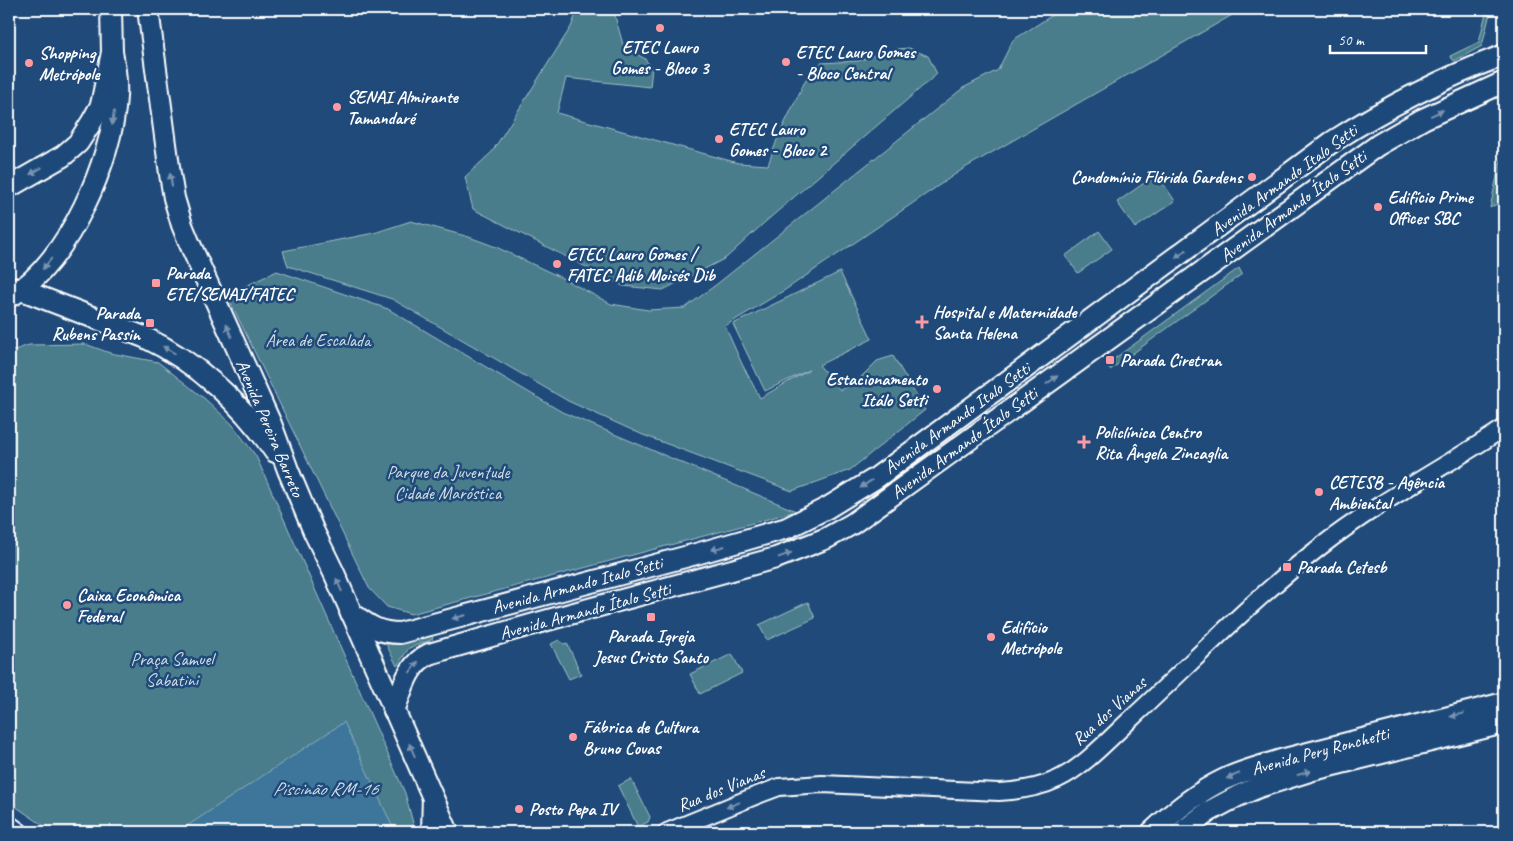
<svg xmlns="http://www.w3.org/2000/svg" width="1513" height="841" viewBox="0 0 1513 841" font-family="Caveat,sans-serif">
<rect width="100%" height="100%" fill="#1f4a7a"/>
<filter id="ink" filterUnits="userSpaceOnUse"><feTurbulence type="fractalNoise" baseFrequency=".02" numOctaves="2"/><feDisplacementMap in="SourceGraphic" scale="10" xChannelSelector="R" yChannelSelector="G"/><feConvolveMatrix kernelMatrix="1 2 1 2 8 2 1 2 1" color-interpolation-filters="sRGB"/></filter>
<g filter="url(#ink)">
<g fill="#487d8b" stroke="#a4bec5">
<path d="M578 9H613L624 48 644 58 652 68 650 87 566 78 557 113 738 163 768 165 778 137 810 71 821 63 859 61 887 50 909 48 928 56 937 74 764 223 726 258 663 290 623 286 473 209 465 177 492 152 571 27Z"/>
<path d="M1062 9H1231L1234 14 963 169 785 290 725 326 742 364 760 398 809 370 765 391 733 324 840 272 872 339 819 365 840 390 857 381 877 361 893 356 925 410 850 470 792 491 643 435 568 401 392 299 288 266 283 251 374 233 411 221 469 237 496 247 562 278 611 304 648 310 685 308 717 284 963 88 998 70 1013 40Z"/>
<path d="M1487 9H1491L1482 46 1454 61 1450 56 1479 42Z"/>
<path d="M1504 144V200L1490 208Z"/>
<path d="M1157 174 1175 201 1135 228 1117 202Z"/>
<path d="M1099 231 1112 249 1078 273 1065 256Z"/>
<path d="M1239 268 1242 274 1110 370 1107 364Z"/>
<path d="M277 271 388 309 562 412 796 511 764 520 411 614 387 607 369 588 227 295Z"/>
<path d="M85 344 110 353 158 362 205 399 232 424 256 456 405 793 413 823V832H53L9 802V352L29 345Z"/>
<path d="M808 602 815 618 767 640 759 625Z"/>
<path d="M431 633 433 639 409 648 397 666 386 644 412 639Z"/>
<path d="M559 640 564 644 567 643 581 674 569 679 551 644Z"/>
<path d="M732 654 742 673 700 694 690 674Z"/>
<path d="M631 779 650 817 648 822 638 827 618 786Z"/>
</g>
<path fill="#3e769a" stroke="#8badc2" d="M344 722 395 832H178Z"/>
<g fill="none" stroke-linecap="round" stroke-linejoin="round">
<g stroke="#fff" stroke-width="20">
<g id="minor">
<path d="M9 824 20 832"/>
<path d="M430 832 431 795"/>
<path d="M667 832 755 796 779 787 822 784 999 792C1019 791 1039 788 1058 779 1084 767 1111 737 1133 717 1195 660 1253 599 1320 547 1378 502 1443 468 1504 428"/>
</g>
</g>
<g stroke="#fff" stroke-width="24">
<g id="major">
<path d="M148 9 170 174 174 198 182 225 189 242 271 424 288 470 314 532 334 573 448 832"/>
<path d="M9 187 63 156 78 143 91 123 101 105 112 52 111 9"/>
<path d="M9 287 22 290 144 337C197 362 242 404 275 452"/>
<path d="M13 295C67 263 113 159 116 97 117 82 115 67 112 52"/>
<path d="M350 612C368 625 377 633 400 633L696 554 787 528 827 508 876 478 1332 142C1385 108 1445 77 1504 55"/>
<path d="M394 711C402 691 407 664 429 654L548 620 776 558 827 538 852 524 1378 145 1423 119 1504 82"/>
<path d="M1152 832C1173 812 1196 793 1223 780 1241 771 1262 766 1281 760L1504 703"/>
<path d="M1182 832 1208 812 1238 796 1259 787 1313 770 1504 723"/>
</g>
</g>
<use href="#minor" stroke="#1f4a7a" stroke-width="16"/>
<use href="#major" stroke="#1f4a7a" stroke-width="20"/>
</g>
<defs><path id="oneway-solid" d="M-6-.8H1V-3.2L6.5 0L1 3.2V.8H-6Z" transform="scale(1.25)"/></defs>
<g fill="#7992af">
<use href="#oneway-solid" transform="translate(1437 113) rotate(-25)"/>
<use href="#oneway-solid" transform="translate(113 118) rotate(99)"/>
<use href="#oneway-solid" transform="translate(36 171) rotate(150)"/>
<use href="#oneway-solid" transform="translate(171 180) rotate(-99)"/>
<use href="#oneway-solid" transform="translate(1181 254) rotate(144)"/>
<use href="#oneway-solid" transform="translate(47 264) rotate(129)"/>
<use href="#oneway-solid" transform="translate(229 331) rotate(-114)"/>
<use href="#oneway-solid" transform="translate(169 350) rotate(-149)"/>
<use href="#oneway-solid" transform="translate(1052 380) rotate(-36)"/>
<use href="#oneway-solid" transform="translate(866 484) rotate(146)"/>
<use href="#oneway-solid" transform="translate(718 548) rotate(164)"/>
<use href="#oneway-solid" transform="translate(785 555) rotate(-20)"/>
<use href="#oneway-solid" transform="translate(339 585) rotate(-113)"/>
<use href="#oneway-solid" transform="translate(459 617) rotate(165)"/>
<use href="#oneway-solid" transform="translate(414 667) rotate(-53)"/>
<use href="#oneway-solid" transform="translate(1457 715) rotate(166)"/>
<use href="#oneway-solid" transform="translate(412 750) rotate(-114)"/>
<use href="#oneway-solid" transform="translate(1304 773) rotate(-17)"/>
<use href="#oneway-solid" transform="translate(1233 776) rotate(158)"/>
<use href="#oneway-solid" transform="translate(733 805) rotate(158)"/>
</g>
</g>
<g fill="#ff9aa2" stroke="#1f4a7a" stroke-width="2">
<circle cx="660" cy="28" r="5"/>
<circle cx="786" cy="62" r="5"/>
<circle cx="29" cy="63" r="5"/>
<circle cx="337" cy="107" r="5"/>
<circle cx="719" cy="139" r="5"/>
<circle cx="1252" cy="177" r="5"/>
<circle cx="1378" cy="207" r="5"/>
<circle cx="557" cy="264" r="5"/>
<rect x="151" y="278" width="10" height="10" rx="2.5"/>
<path d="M919.5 314.5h5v5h5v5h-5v5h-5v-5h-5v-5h5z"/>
<rect x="145" y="318" width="10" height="10" rx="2.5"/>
<rect x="1105" y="355" width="10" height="10" rx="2.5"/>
<circle cx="937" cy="389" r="5"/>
<path d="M1081.5 434.5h5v5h5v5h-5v5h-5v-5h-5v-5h5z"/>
<circle cx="1319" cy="492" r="5"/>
<rect x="1282" y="562" width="10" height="10" rx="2.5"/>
<circle cx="67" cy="605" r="5"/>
<rect x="646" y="612" width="10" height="10" rx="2.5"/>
<circle cx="991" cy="637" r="5"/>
<circle cx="573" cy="737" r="5"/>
<circle cx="519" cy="809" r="5"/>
</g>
<g text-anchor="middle" stroke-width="5" stroke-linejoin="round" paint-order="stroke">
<g font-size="18" font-weight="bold" fill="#fff" stroke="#1f4a7a" text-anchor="start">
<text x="660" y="53" text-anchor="middle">ETEC Lauro<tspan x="660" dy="21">Gomes - Bloco 3</tspan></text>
<text x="796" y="58">ETEC Lauro Gomes<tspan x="796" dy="21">- Bloco Central</tspan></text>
<text x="39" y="59">Shopping<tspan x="39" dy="21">Metrópole</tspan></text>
<text x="347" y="103">SENAI Almirante<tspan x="347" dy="21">Tamandaré</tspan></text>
<text x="729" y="135">ETEC Lauro<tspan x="729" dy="21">Gomes - Bloco 2</tspan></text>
<text x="1242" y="183" text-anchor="end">Condomínio Flórida Gardens</text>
<text x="1388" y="203">Edifício Prime<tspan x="1388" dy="21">Offices SBC</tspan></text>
<text x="567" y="260">ETEC Lauro Gomes /<tspan x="567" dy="21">FATEC Adib Moisés Dib</tspan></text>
<text x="166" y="279">Parada<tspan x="166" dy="21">ETE/SENAI/FATEC</tspan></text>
<text x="933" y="318">Hospital e Maternidade<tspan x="933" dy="21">Santa Helena</tspan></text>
<text x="140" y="319" text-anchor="end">Parada<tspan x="140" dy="21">Rubens Passin</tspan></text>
<text x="1120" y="366">Parada Ciretran</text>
<text x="927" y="385" text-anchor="end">Estacionamento<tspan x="927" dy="21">Itálo Setti</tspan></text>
<text x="1095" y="438">Policlínica Centro<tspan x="1095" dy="21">Rita Ângela Zincaglia</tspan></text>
<text x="1329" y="488">CETESB - Agência<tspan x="1329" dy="21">Ambiental</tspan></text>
<text x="1297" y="573">Parada Cetesb</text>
<text x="77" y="601">Caixa Econômica<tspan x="77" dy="21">Federal</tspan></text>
<text x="1001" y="633">Edifício<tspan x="1001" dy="21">Metrópole</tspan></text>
<text x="651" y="642" text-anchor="middle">Parada Igreja<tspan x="651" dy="21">Jesus Cristo Santo</tspan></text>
<text x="583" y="733">Fábrica de Cultura<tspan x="583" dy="21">Bruno Covas</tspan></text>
<text x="529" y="815">Posto Pepa IV</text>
</g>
<g font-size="18" fill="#fff" stroke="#1f4a7a">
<text transform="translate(1284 180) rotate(-36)" y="6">Avenida Armando Italo Setti</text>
<text transform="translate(1293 206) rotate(-36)" y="6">Avenida Armando Ítalo Setti</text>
<text transform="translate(957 418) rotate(-36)" y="6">Avenida Armando Italo Setti</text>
<text transform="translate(270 428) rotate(67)" y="6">Avenida Pereira Barreto</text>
<text transform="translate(964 443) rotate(-36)" y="6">Avenida Armando Ítalo Setti</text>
<text transform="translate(577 585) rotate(-15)" y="6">Avenida Armando Italo Setti</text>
<text transform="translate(585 611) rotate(-15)" y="6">Avenida Armando Ítalo Setti</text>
<text transform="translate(1109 711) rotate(-42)" y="6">Rua dos Vianas</text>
<text transform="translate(1320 751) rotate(-15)" y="6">Avenida Pery Ronchetti</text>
<text transform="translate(721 789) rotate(-22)" y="6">Rua dos Vianas</text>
</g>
<g font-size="18" fill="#d1dee2" stroke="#1f4a7a">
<text x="318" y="346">Área de Escalada</text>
<text x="448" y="478">Parque da Juventude<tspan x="448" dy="21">Cidade Maróstica</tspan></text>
<text x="172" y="665">Praça Samuel<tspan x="172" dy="21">Sabatini</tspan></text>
</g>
<g font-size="19" font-style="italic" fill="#cfdde6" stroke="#1f4a7a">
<text x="325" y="795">Piscinão RM-16</text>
</g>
</g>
<rect width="1513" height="841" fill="none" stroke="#1f4a7a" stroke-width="30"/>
<rect x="15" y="15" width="1483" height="811" fill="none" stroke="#fff" stroke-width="2" filter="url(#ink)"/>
<path d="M1330 45v8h96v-8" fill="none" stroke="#ffffff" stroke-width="2.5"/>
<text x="1338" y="45" font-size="15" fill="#ffffff" stroke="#1f4a7a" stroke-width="4" paint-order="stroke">50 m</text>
</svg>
